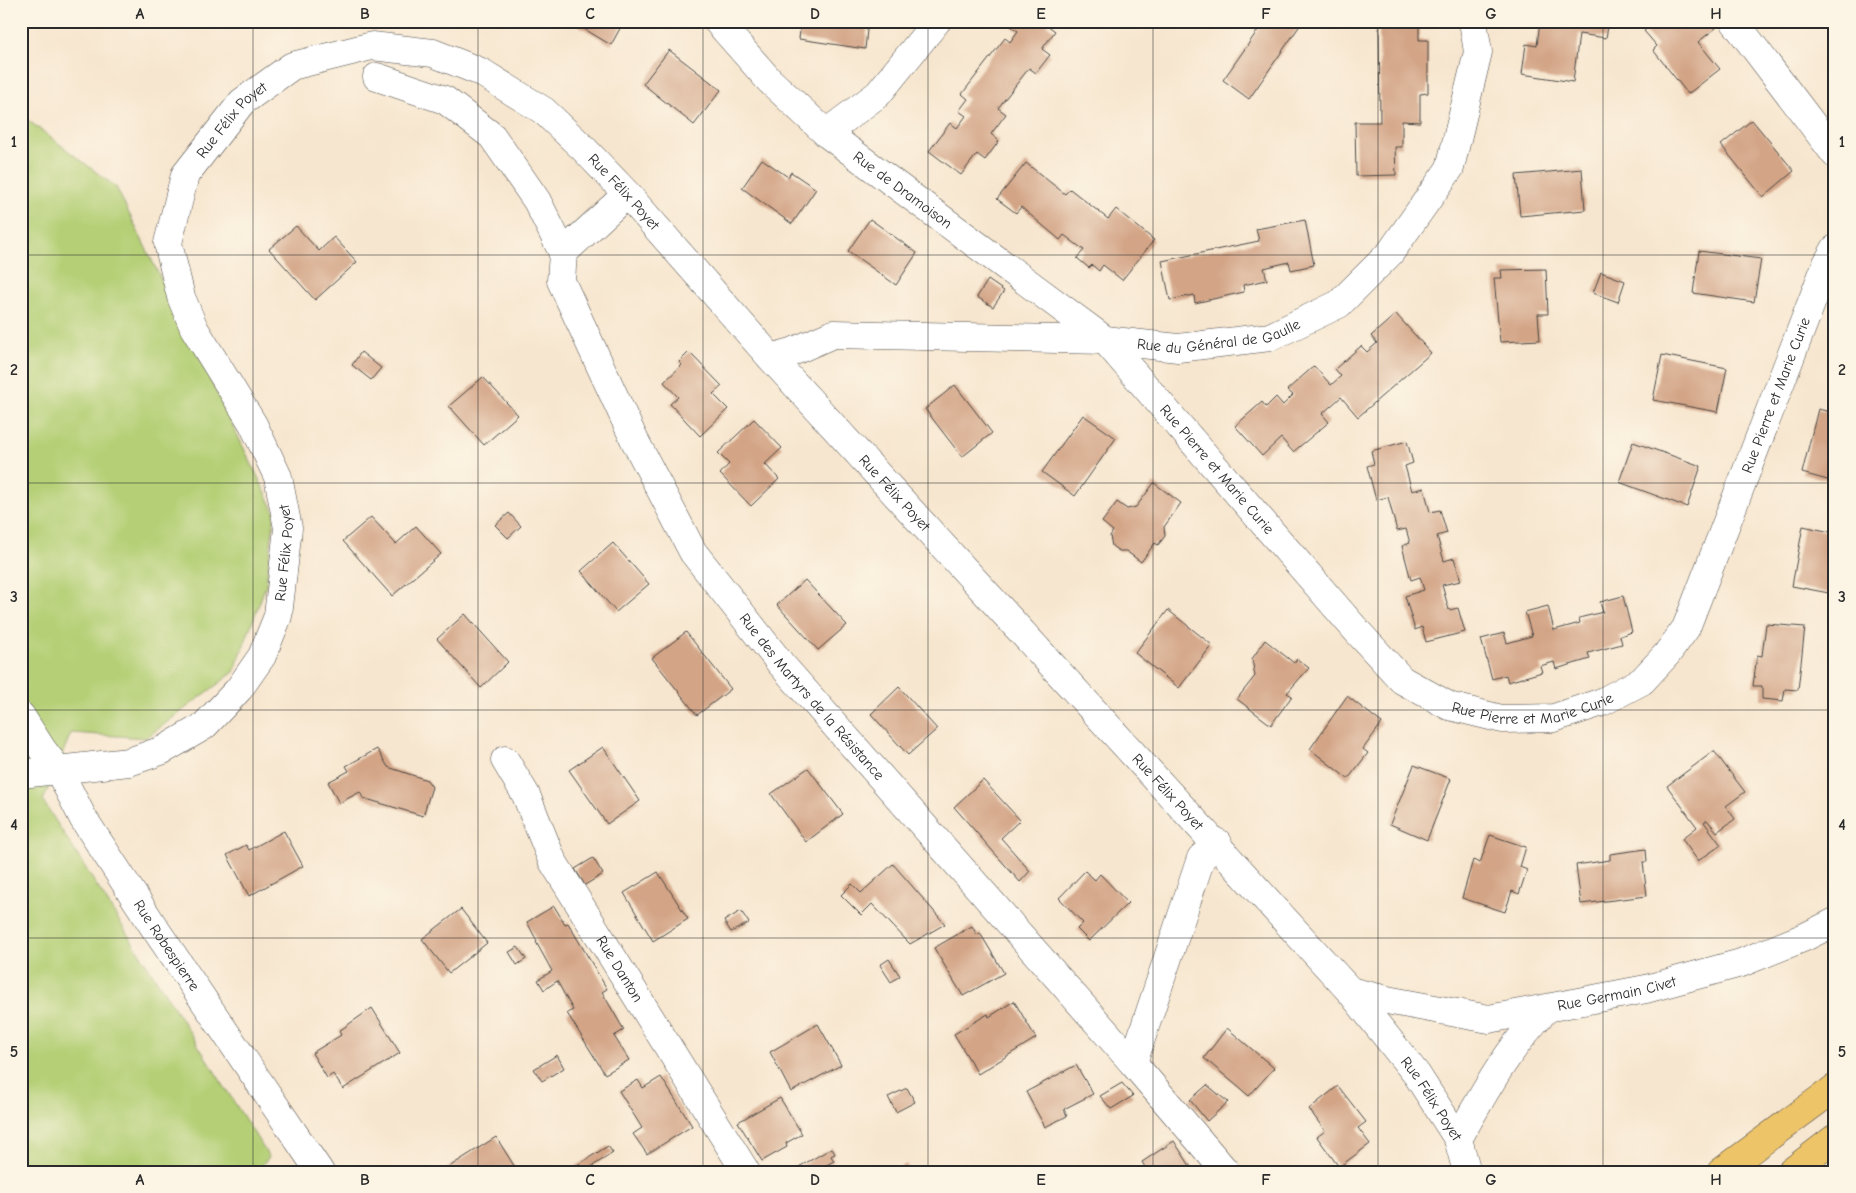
<svg xmlns="http://www.w3.org/2000/svg" width="1856" height="1193" viewBox="0 0 1856 1193" font-family="'Comic Neue',sans-serif">
<rect width="100%" height="100%" fill="#fcf5e5"/>
<filter id="ink" filterUnits="userSpaceOnUse"><feTurbulence type="fractalNoise" baseFrequency=".02" numOctaves="2"/><feDisplacementMap in="SourceGraphic" scale="10" xChannelSelector="R" yChannelSelector="G"/><feConvolveMatrix kernelMatrix="1 2 1 2 8 2 1 2 1" color-interpolation-filters="sRGB"/></filter>
<filter id="wash" filterUnits="userSpaceOnUse"><feTurbulence type="fractalNoise" baseFrequency=".0096" numOctaves="4" result="noise"/><feDisplacementMap in="SourceGraphic" scale="20" xChannelSelector="R" yChannelSelector="G"/><feGaussianBlur stdDeviation="1.12" result="paint"/><feColorMatrix in="noise" values="0 0 0 0 0 0 0 0 0 0 0 0 0 0 0 0 0 1.4 0 .05"/><feComposite in="paint" operator="in"/></filter>
<g filter="url(#wash)">
<rect width="100%" height="100%" fill="#f7e6cf"/>
<path fill="#b4cf75" stroke="#707d50" d="M21 115 116 187 275 512 266 585 234 672 146 738 71 733 43 801 269 1157 256 1172H21Z"/>
<g id="blocks">
<g fill="#d3a486">
<path d="M571 21H624L611 45Z"/>
<path d="M801 21H868L865 49 799 39Z"/>
<path d="M1010 21H1050L1047 25 1055 31 1042 49 1050 55 1036 73 1029 68 998 108 1006 114 991 134 999 141 985 160 977 154 961 175 929 151 950 123 957 128 966 116 959 111 968 99 962 94 1005 38 1010 42 1018 31 1008 24Z"/>
<path d="M1261 21H1303L1249 99 1223 80 1263 23Z"/>
<path d="M1379 21H1419V40H1428V93L1420 94V122L1402 121V147H1395L1396 175 1356 176 1355 122H1380Z"/>
<path d="M1540 21H1609L1606 38 1579 34 1573 82 1522 74 1526 44 1537 46Z"/>
<path d="M1656 21H1711L1716 28 1698 42 1720 69 1688 94 1653 50 1657 46 1644 31Z"/>
<path d="M1835 35V55L1827 39Z"/>
<path d="M669 50 721 90 694 125 643 84Z"/>
<path d="M1752 120 1794 171 1763 197 1721 145Z"/>
<path d="M762 159 788 177 791 172 816 189 792 224 742 188Z"/>
<path d="M1026 163 1065 194 1070 189 1108 219 1116 209 1154 240 1122 280 1103 265 1099 271 1092 265 1089 268 1077 258 1084 250 1064 235 1060 240 1021 207 1016 213 997 199Z"/>
<path d="M1582 169 1585 210 1520 216 1516 175Z"/>
<path d="M870 219 917 253 896 285 848 251Z"/>
<path d="M1305 220 1314 265 1291 270 1289 262 1264 268 1267 280 1243 285 1244 292 1195 303 1194 295 1170 300 1162 261 1259 241 1256 229Z"/>
<path d="M296 226 319 251 334 237 357 262 315 300 269 249Z"/>
<path d="M1699 251 1761 259 1754 302 1693 293Z"/>
<path d="M1546 269 1548 314H1538L1540 340 1500 342 1494 278H1502L1501 270Z"/>
<path d="M1601 272 1625 281 1618 302 1593 293Z"/>
<path d="M988 280 1004 291 993 307 977 297Z"/>
<path d="M1396 314 1431 353 1358 417 1341 397 1322 414 1329 422 1293 452 1281 438 1262 456 1235 426 1262 402 1266 407 1276 397 1283 405 1293 395 1287 390 1314 366 1331 385 1341 376 1335 369 1361 346 1367 352 1377 343 1371 336Z"/>
<path d="M361 352 381 368 371 380 352 365Z"/>
<path d="M689 352 722 386 713 394 728 409 700 436 670 404 678 397 664 382 682 365 679 362Z"/>
<path d="M1662 355 1727 368 1718 412 1653 400Z"/>
<path d="M483 377 518 415 484 445 449 406Z"/>
<path d="M955 385 992 433 962 457 925 409Z"/>
<path d="M1818 409 1835 413V482L1802 473Z"/>
<path d="M1083 415 1116 438 1075 496 1042 472Z"/>
<path d="M754 419 782 448 765 464 779 479 751 506 720 474 729 464 718 453Z"/>
<path d="M1407 441 1413 463 1405 466 1412 491 1424 488 1430 512 1440 510 1447 533 1437 536 1444 561 1454 558 1461 581 1442 585 1449 610 1458 608 1465 632 1426 642 1422 627 1415 630 1405 596 1424 590 1420 577 1411 580 1402 546 1410 543 1406 529 1397 531 1388 497 1376 500 1367 466 1374 464 1371 451Z"/>
<path d="M1633 442 1701 466 1687 507 1619 482Z"/>
<path d="M1154 483 1181 503 1164 527 1165 536 1158 545 1155 543 1141 562 1126 551H1119L1112 546 1110 536 1113 531 1102 522 1117 502 1127 509 1136 507Z"/>
<path d="M509 513 521 526 508 538 495 525Z"/>
<path d="M371 517 396 544 416 526 441 554 392 596 343 541Z"/>
<path d="M1803 526 1835 533 1834 594 1792 586Z"/>
<path d="M613 543 649 584 616 612 581 571Z"/>
<path d="M805 580 847 625 818 650 777 605Z"/>
<path d="M1623 596 1632 632 1620 636 1622 644 1588 653 1590 659 1556 669 1554 662 1540 666 1542 672 1508 682 1506 675 1492 679 1481 639 1504 633 1507 643 1532 636 1525 612 1548 606 1554 630 1580 623 1579 618 1603 612 1600 602Z"/>
<path d="M1168 610 1212 645 1179 688 1135 653Z"/>
<path d="M465 614 508 662 481 688 437 639Z"/>
<path d="M1766 624 1805 627 1798 690 1785 689 1783 701 1762 699V686H1753L1757 655 1762 656Z"/>
<path d="M686 632 731 689 697 715 652 658Z"/>
<path d="M1265 640 1294 663 1297 659 1309 668 1287 693 1292 696 1271 725 1237 699 1255 676 1252 659Z"/>
<path d="M899 687 937 729 908 755 871 714Z"/>
<path d="M1347 696 1382 723 1363 749 1368 753 1348 779 1310 749Z"/>
<path d="M603 747 640 801 607 824 569 770Z"/>
<path d="M377 749 388 767 427 780 432 787 423 816 363 798 360 792 339 803 328 782 349 771 346 766Z"/>
<path d="M1714 751 1745 792 1726 806 1735 819 1717 832 1707 820 1704 822 1721 845 1698 861 1682 839 1697 827 1667 786Z"/>
<path d="M1414 765 1451 779 1427 840 1390 824Z"/>
<path d="M808 768 843 814 806 842 771 794Z"/>
<path d="M983 780 1020 820 1001 838 1030 871 1020 882 954 807Z"/>
<path d="M284 831 303 866 249 896 227 855 246 845 249 850Z"/>
<path d="M1490 835 1526 847 1520 867 1527 870 1519 894 1512 891 1505 912 1462 898 1473 860 1480 863Z"/>
<path d="M1646 849 1647 862H1643L1647 896 1581 904 1576 865 1610 860V854Z"/>
<path d="M593 858 603 874 585 885 575 869Z"/>
<path d="M893 864 945 924 910 944 872 904 861 915 841 895 852 884 861 893Z"/>
<path d="M1085 871 1095 880 1100 874 1128 903 1089 941 1077 929 1083 923 1059 898Z"/>
<path d="M658 872 688 919 653 941 624 893Z"/>
<path d="M554 906 565 924 568 923 607 989 602 992 624 1030 614 1036 629 1060 605 1074 567 1013 573 1010 557 981 544 990 538 980 552 971 536 942 537 941 527 922Z"/>
<path d="M461 909 487 943 449 973 422 939Z"/>
<path d="M741 911 749 923 731 932 724 921Z"/>
<path d="M972 926 977 935 980 933 1004 973 963 996 934 948Z"/>
<path d="M518 947 526 959 517 965 509 952Z"/>
<path d="M889 959 900 976 891 982 880 965Z"/>
<path d="M1014 1001 1036 1038 978 1074 954 1034 988 1014 989 1017Z"/>
<path d="M372 1008 400 1053 343 1089 333 1074 327 1078 312 1053 341 1035 339 1031Z"/>
<path d="M818 1024 841 1065 791 1092 770 1052Z"/>
<path d="M1227 1028 1274 1068 1249 1096 1204 1058Z"/>
<path d="M557 1055 564 1068 542 1081 534 1069Z"/>
<path d="M1076 1065 1093 1094 1064 1109 1067 1116 1045 1127 1026 1092Z"/>
<path d="M661 1077 692 1126 647 1154 633 1134 642 1128 619 1091 638 1080 643 1088Z"/>
<path d="M1122 1083 1133 1096 1111 1109 1100 1096Z"/>
<path d="M1207 1085 1228 1102 1207 1121 1190 1100Z"/>
<path d="M1338 1086 1366 1122 1358 1128 1370 1144 1339 1167 1317 1137 1325 1131 1309 1109Z"/>
<path d="M907 1088 915 1102 896 1112 888 1097Z"/>
<path d="M780 1098 802 1134 786 1143 787 1147 762 1161 738 1122Z"/>
<path d="M496 1137 518 1172H441Z"/>
<path d="M1174 1141 1194 1172H1148L1142 1162Z"/>
<path d="M608 1146 613 1153 583 1172H566Z"/>
<path d="M832 1148 835 1154 831 1156 834 1161 817 1170 818 1172H790Z"/>
<path d="M906 1164 910 1172H893Z"/>
</g>
</g>
</g>
<g filter="url(#ink)">
<use href="#blocks" fill-opacity="0" stroke="#4a4744" stroke-width="1"/>
<g fill="none" stroke-linecap="round" stroke-linejoin="round">
<g stroke="#4a4744" stroke-width="29">
<g id="minor">
<path id="s1" d="M717 21 769 80 826 133 1105 340 1357 631 1402 680 1449 706 1502 719 1554 718 1602 702 1642 681 1667 654 1686 628 1826 265 1835 249"/>
<path d="M1734 21 1835 154"/>
<path d="M377 77 445 100 492 136 537 201 563 253"/>
<path d="M826 133 878 94 937 21"/>
<path id="s2" d="M627 194 563 253 561 281 634 439 693 552 781 664 1133 1063 1201 858 1218 843"/>
<path id="s3" d="M771 358 792 352 833 334 1105 340 1178 348 1270 337 1339 304 1390 253 1450 168 1478 52 1473 21"/>
<path id="s4" d="M21 716 42 749 59 771 83 818 156 930 320 1172"/>
<path id="s5" d="M505 760 526 795 552 860 746 1172"/>
<path id="s6" d="M21 774 129 762 163 750 204 726 239 689 262 656 278 616 288 528 278 477 253 424 194 328 181 297 168 243 185 175 242 102 292 66 372 46 433 53 481 72 544 111 584 149 627 194 771 358 1350 991 1417 1075 1458 1139 1467 1172"/>
<path id="s7" d="M1350 991 1392 1001 1489 1019 1646 989 1741 963 1805 937 1835 922"/>
<path d="M1133 1063 1226 1172"/>
<path d="M1458 1139C1485 1091 1507 1050 1545 1010"/>
</g>
</g>
<g stroke="#4a4744" stroke-width="29">
<g id="highway">
<path d="M1721 1172 1835 1088"/>
<path d="M1791 1172 1835 1138"/>
</g>
</g>
<use href="#minor" stroke="#fff" stroke-width="28"/>
<use href="#highway" stroke="#eec469" stroke-width="28"/>
</g>
</g>
<path fill="none" stroke="#2b2b2b" stroke-width="1" stroke-opacity="0.55" d="M253 21V1172M478 21V1172M703 21V1172M928 21V1172M1153 21V1172M1378 21V1172M1603 21V1172M21 255H1835M21 483H1835M21 710H1835M21 938H1835"/>
<g text-anchor="middle" stroke-width="5" stroke-linejoin="round" paint-order="stroke">
<g font-size="15" fill="#2b2b2b" stroke="#fcf5e5">
<text dy="5" stroke="none"><textPath href="#s6" startOffset="870">Rue Félix Poyet</textPath></text>
<text dy="5" stroke="none"><textPath href="#s1" startOffset="252">Rue de Dramoison</textPath></text>
<text dy="5" stroke="none"><textPath href="#s6" startOffset="1335">Rue Félix Poyet</textPath></text>
<text dy="5" stroke="none"><textPath href="#s3" startOffset="454">Rue du Général de Gaulle</textPath></text>
<text dy="5" stroke="none"><textPath href="#s1" startOffset="1530">Rue Pierre et Marie Curie</textPath></text>
<text dy="5" stroke="none"><textPath href="#s1" startOffset="675">Rue Pierre et Marie Curie</textPath></text>
<text dy="5" stroke="none"><textPath href="#s6" startOffset="1740">Rue Félix Poyet</textPath></text>
<text dy="5" stroke="none"><textPath href="#s6" startOffset="390">Rue Félix Poyet</textPath></text>
<text dy="5" stroke="none"><textPath href="#s2" startOffset="604">Rue des Martyrs de la Résistance</textPath></text>
<text dy="5" stroke="none"><textPath href="#s1" startOffset="1095">Rue Pierre et Marie Curie</textPath></text>
<text dy="5" stroke="none"><textPath href="#s6" startOffset="2145">Rue Félix Poyet</textPath></text>
<text dy="5" stroke="none"><textPath href="#s4" startOffset="272">Rue Robespierre</textPath></text>
<text dy="5" stroke="none"><textPath href="#s5" startOffset="239">Rue Danton</textPath></text>
<text dy="5" stroke="none"><textPath href="#s7" startOffset="272">Rue Germain Civet</textPath></text>
<text dy="5" stroke="none"><textPath href="#s6" startOffset="2550">Rue Félix Poyet</textPath></text>
</g>
</g>
<rect width="1856" height="1193" fill="none" stroke="#fcf5e5" stroke-width="55"/>
<rect x="28" y="28" width="1800" height="1138" fill="none" stroke="#2b2b2b" stroke-width="2"/>
<g font-size="16" text-anchor="middle" font-weight="bold" fill="#2b2b2b">
<text x="140" y="19">A</text>
<text x="365" y="19">B</text>
<text x="590" y="19">C</text>
<text x="815" y="19">D</text>
<text x="1041" y="19">E</text>
<text x="1266" y="19">F</text>
<text x="1491" y="19">G</text>
<text x="1716" y="19">H</text>
<text x="14" y="147">1</text>
<text x="1842" y="147">1</text>
<text x="14" y="375">2</text>
<text x="1842" y="375">2</text>
<text x="14" y="602">3</text>
<text x="1842" y="602">3</text>
<text x="14" y="830">4</text>
<text x="1842" y="830">4</text>
<text x="14" y="1057">5</text>
<text x="1842" y="1057">5</text>
<text x="140" y="1185">A</text>
<text x="365" y="1185">B</text>
<text x="590" y="1185">C</text>
<text x="815" y="1185">D</text>
<text x="1041" y="1185">E</text>
<text x="1266" y="1185">F</text>
<text x="1491" y="1185">G</text>
<text x="1716" y="1185">H</text>
</g>
</svg>
